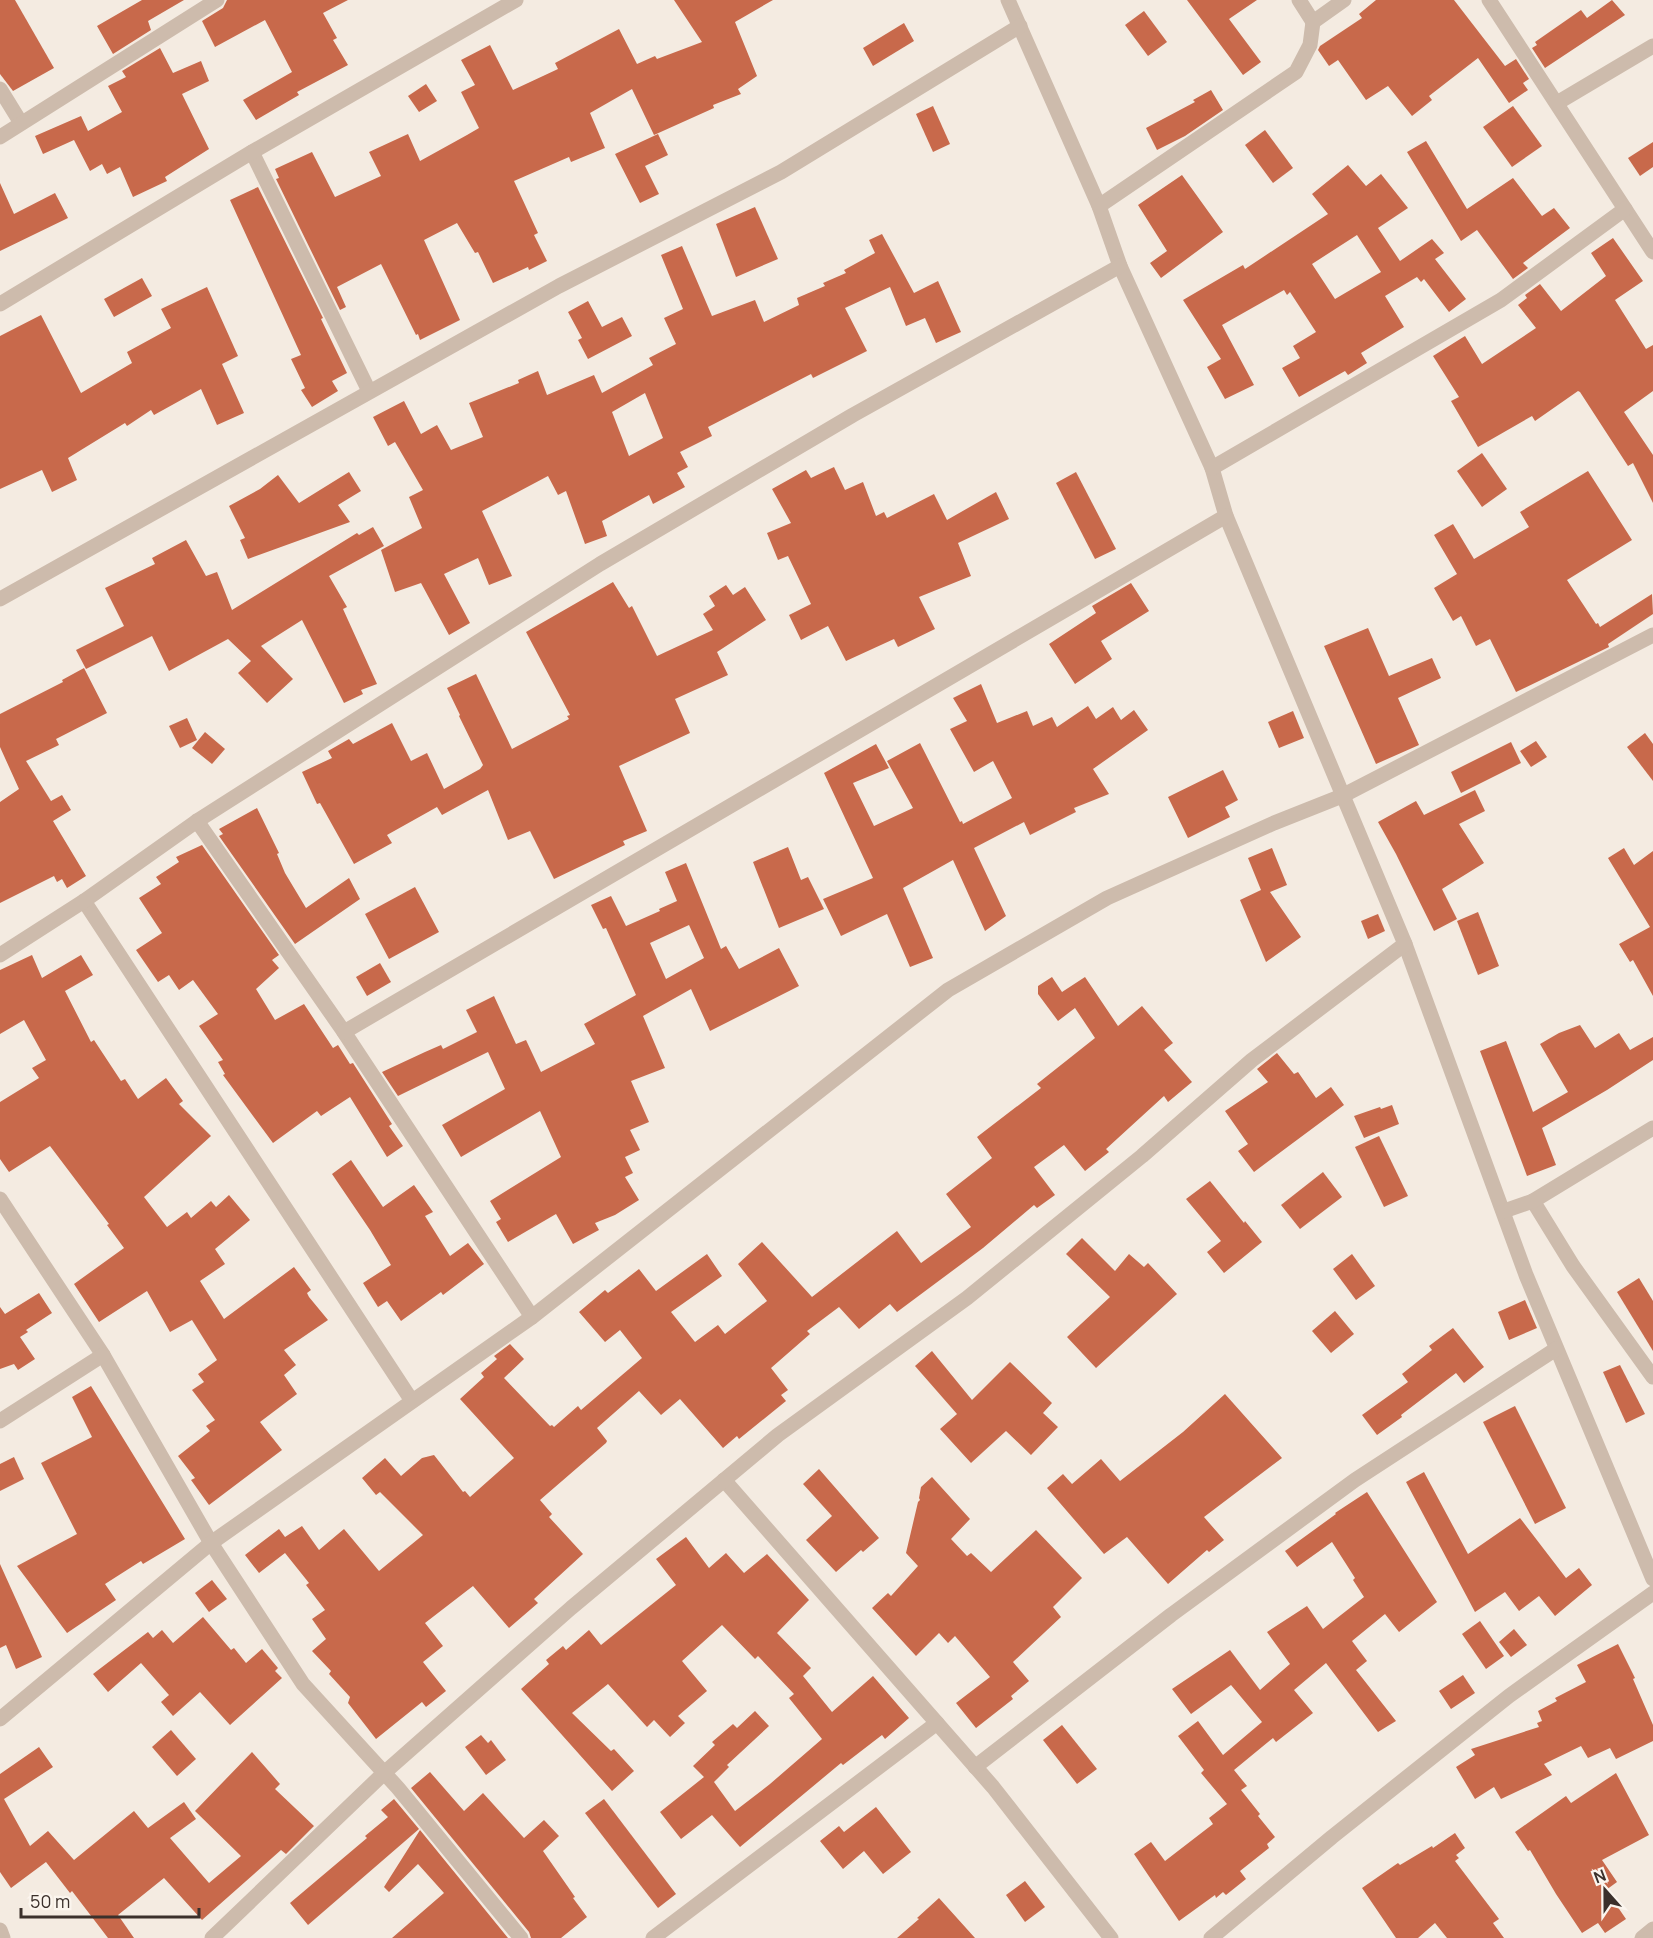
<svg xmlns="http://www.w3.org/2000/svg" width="1653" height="1938" viewBox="0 0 1653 1938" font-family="Manrope,sans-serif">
<rect width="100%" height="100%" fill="#f4ebe1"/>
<g fill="#c8694b" fill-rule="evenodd">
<path d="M0 0H15L54 68 13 91 0 74Z"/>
<path d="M142 0H184L148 21 151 30 113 54 97 26Z"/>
<path d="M227 0H348L323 13 337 38 333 40 348 65 297 92 299 95 256 120 243 100 292 72 265 20 215 47 202 21 223 8Z"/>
<path d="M674 0H773L735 22 757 76 738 89 741 94 713 105 714 108 654 135 632 89 590 113 605 148 571 162 569 157 514 181 538 233 534 235 547 261 529 270 528 267 493 283 478 252 475 253 457 223 424 240 460 320 420 340 418 334 416 335 381 264 337 287 346 307 340 310 276 179 279 178 275 169 312 152 335 197 381 176 369 152 408 134 420 161 467 135 479 128 461 92 475 85 461 60 490 45 513 90 558 69 555 63 619 29 637 64 655 56 657 59 702 42Z"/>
<path d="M1187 0H1257L1229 19 1261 62 1243 75Z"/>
<path d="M1376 0H1454L1505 66 1516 59 1529 79 1523 83 1528 90 1509 103 1478 58 1429 96 1432 100 1412 116 1388 86 1366 100 1338 60 1329 66 1318 50 1320 46 1362 18 1359 14Z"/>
<path d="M1612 0 1625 15 1545 68 1532 48 1537 45 1535 42 1581 10 1587 18Z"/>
<path d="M1144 11 1167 42 1148 56 1125 25Z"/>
<path d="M904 23 914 41 873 66 863 48Z"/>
<path d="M160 48 173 73 201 61 209 81 182 94 209 149 165 177 167 181 133 197 120 167 107 174 102 164 90 171 74 140 43 154 35 136 81 116 88 131 122 112 108 86 126 77 122 71Z"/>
<path d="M426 84 437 101 419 112 408 96Z"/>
<path d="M1211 90 1223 110 1185 136 1157 150 1146 128 1195 102 1193 100Z"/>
<path d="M933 106 950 144 933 152 916 114Z"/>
<path d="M1513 106 1542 146 1512 167 1483 127Z"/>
<path d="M1265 130 1293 168 1273 183 1245 145Z"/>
<path d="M658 134 668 155 645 166 659 194 640 203 615 154Z"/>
<path d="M1426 141 1467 209 1513 178 1542 216 1554 208 1570 228 1523 263 1528 268 1513 279 1477 230 1461 241 1407 152Z"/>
<path d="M1653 142V167L1640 176 1628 158Z"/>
<path d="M1348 165 1366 186 1381 174 1408 208 1378 228 1400 261 1432 239 1444 253 1435 259 1466 299 1449 312 1424 279 1421 282 1417 277 1385 296 1404 327 1361 353 1367 363 1348 375 1345 371 1299 397 1282 368 1300 358 1293 346 1316 332 1290 292 1287 295 1284 290 1222 325 1254 385 1225 399 1207 367 1221 359 1183 300 1243 265 1245 269 1328 214 1312 194ZM1357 235 1381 272 1335 299 1312 264Z"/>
<path d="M1182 175 1223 232 1161 278 1150 263 1167 251 1138 205Z"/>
<path d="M0 183 14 214 55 193 68 218 0 251Z"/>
<path d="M258 187 323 318 321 319 347 373 332 381 338 391 312 407 301 390 305 388 291 359 301 355 230 200Z"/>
<path d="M755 207 778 259 736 277 716 224Z"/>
<path d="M882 234 914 293 938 281 961 332 936 343 925 318 906 326 890 287 845 308 867 351 813 378 811 374 708 427 712 436 680 452 688 467 677 473 685 487 653 504 649 495 602 521 607 536 585 544 566 491 558 495 548 476 482 511 512 576 489 585 478 558 444 574 470 623 449 635 421 583 395 592 381 550 422 528 409 497 423 490 395 442 388 446 373 417 404 401 421 434 437 425 451 450 483 437 469 403 519 383 518 380 538 371 547 395 594 375 602 393 653 365 649 358 676 344 664 318 683 309 661 255 682 246 712 316 755 300 764 322 799 305 797 298 825 286 823 283 846 273 844 270 875 253 869 240ZM645 393 663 438 629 456 612 412Z"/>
<path d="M1613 238 1643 281 1615 300 1646 349 1653 345V391L1624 412 1653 455V503L1633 463 1628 466 1580 392 1578 391 1535 421 1532 416 1478 447 1451 401 1459 397 1433 356 1465 336 1482 364 1536 328 1518 305 1527 298 1525 295 1540 284 1561 311 1606 276 1591 253Z"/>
<path d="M142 278 152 296 114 317 104 299Z"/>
<path d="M207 287 238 356 222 364 244 413 217 425 201 389 154 415 151 410 127 426 125 423 68 458 77 480 52 492 42 470 0 489V336L41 315 81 393 132 363 127 352 171 328 161 309Z"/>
<path d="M588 301 602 327 622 317 632 336 588 359 578 340 582 338 568 312Z"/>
<path d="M1482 453 1507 489 1482 507 1457 471Z"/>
<path d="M834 467 845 490 863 482 876 516 884 512 887 518 934 494 947 520 996 492 1009 519 958 543 971 576 919 597 935 629 898 647 894 639 846 661 828 626 801 640 789 615 811 604 788 556 778 560 767 533 791 523 772 489 806 470 811 478Z"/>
<path d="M1588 471 1632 540 1567 580 1596 624 1598 623 1600 627 1652 594 1653 614 1608 644 1609 647 1516 692 1490 639 1476 646 1461 616 1453 621 1434 588 1457 574 1434 535 1453 524 1474 559 1529 527 1520 512Z"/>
<path d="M349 472 361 491 338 505 350 522 248 559 240 540 245 538 229 506 260 489 278 475 299 503Z"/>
<path d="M1076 472 1116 549 1095 559 1056 483Z"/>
<path d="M373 527 384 546 329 576 347 607 343 609 377 684 361 690 363 694 344 703 302 620 261 646 293 679 267 703 238 673 251 661 228 639 169 671 152 636 86 669 76 650 124 626 105 588 155 564 152 558 186 540 206 576 217 572 232 610 357 533 359 535Z"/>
<path d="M613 582 629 608 632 606 657 656 713 630 703 614 715 606 709 596 726 585 733 595 745 587 766 620 717 652 728 675 675 699 690 733 619 766 647 831 623 841 625 845 554 879 530 831 508 840 488 790 442 815 437 807 387 835 392 843 354 864 320 803 317 804 302 772 332 758 328 751 349 739 353 744 392 723 411 761 427 753 444 789 480 769 483 765 459 716 460 715 447 688 476 674 512 749 569 719 567 716 570 715 526 632Z"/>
<path d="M1131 583 1149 611 1101 641 1112 659 1075 684 1049 644 1096 613 1092 606Z"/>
<path d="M1368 628 1389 676 1432 658 1441 678 1398 698 1419 745 1376 764 1324 646Z"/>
<path d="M84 668 107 713 56 739 59 745 26 761 51 801 62 795 71 810 53 821 86 876 67 888 62 879 57 882 54 876 0 903V802L19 789 0 747V714L63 682 62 680Z"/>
<path d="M981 684 997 723 1027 711 1033 726 1052 717 1057 727 1088 706 1096 719 1113 707 1121 720 1134 710 1148 730 1093 769 1109 794 1074 808 1076 812 1030 835 1024 822 974 848 1006 916 985 931 953 860 903 888 933 958 910 967 887 914 841 936 823 899 873 878 824 773 876 744 889 768 853 783 874 826 913 808 887 761 920 743 960 822 962 821 963 824 1012 798 993 761 974 772 950 729 967 721 953 698Z"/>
<path d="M1293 711 1304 738 1279 748 1268 722Z"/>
<path d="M187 718 197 740 180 748 169 726Z"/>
<path d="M205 732 225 749 212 764 192 748Z"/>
<path d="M1645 733 1653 744V781L1627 747Z"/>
<path d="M1536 741 1547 757 1531 767 1520 751Z"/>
<path d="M1511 742 1521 763 1461 793 1451 772Z"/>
<path d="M1223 770 1238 800 1225 807 1230 817 1188 838 1168 797Z"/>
<path d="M1475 790 1485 811 1459 824 1484 863 1442 889 1457 919 1434 931 1396 854 1378 822 1416 801 1424 815Z"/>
<path d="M257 808 279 853 277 854 285 873 306 908 349 878 360 899 295 944 219 836 223 834 219 829Z"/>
<path d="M202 845 279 955 272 960 279 968 256 989 275 1020 304 1004 333 1048 338 1045 350 1064 353 1063 392 1124 389 1126 403 1146 387 1157 350 1097 321 1116 317 1111 273 1143 223 1075 225 1074 218 1062 223 1060 199 1026 218 1014 193 980 179 990 169 975 158 982 136 950 162 933 139 898 161 884 156 877 179 862 176 857Z"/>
<path d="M788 847 801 880 808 877 824 909 779 928 753 862Z"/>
<path d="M1272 848 1287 885 1270 892 1301 937 1266 962 1240 900 1261 890 1248 858Z"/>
<path d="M1624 848 1634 865 1653 851V996L1633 960 1630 962 1619 944 1650 927 1608 858Z"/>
<path d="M686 863 721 949 726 946 739 969 779 948 799 986 710 1031 691 989 643 1016 665 1068 631 1081 649 1122 630 1130 640 1150 625 1157 633 1173 625 1177 639 1200 615 1215 595 1223 599 1230 573 1244 556 1214 508 1242 496 1222 501 1219 490 1201 561 1157 540 1111 461 1157 442 1125 505 1089 488 1052 398 1096 382 1072 425 1052 441 1045 443 1049 477 1032 466 1010 494 996 516 1044 526 1040 541 1072 595 1044 584 1024 636 995 606 928 603 929 591 905 611 896 626 926 660 911 659 909 677 901 665 872ZM689 925 704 958 666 979 650 943Z"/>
<path d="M415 887 439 932 389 959 365 914Z"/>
<path d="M1478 912 1499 966 1478 975 1457 921Z"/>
<path d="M1378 914 1385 931 1368 939 1361 921Z"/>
<path d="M32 955 42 978 81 955 93 975 65 991 91 1042 94 1040 121 1081 125 1079 138 1099 166 1078 183 1101 179 1104 211 1136 144 1197 167 1227 187 1212 191 1218 211 1201 216 1207 229 1195 250 1220 215 1249 225 1264 200 1281 224 1319 294 1267 311 1290 307 1293 309 1297 328 1320 284 1350 296 1365 284 1375 297 1394 260 1422 282 1450 209 1505 191 1480 195 1478 178 1456 210 1431 206 1426 215 1420 192 1390 204 1382 198 1374 217 1360 192 1320 170 1332 147 1291 99 1322 74 1284 124 1248 107 1225 109 1224 50 1146 9 1172 0 1159V1102L39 1078 32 1068 46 1060 24 1020 0 1034V970Z"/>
<path d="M380 963 391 982 367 996 356 977Z"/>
<path d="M1052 977 1062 992 1085 977 1118 1026 1142 1006 1173 1043 1164 1050 1192 1082 1168 1102 1164 1096 1106 1149 1109 1152 1085 1171 1064 1145 1034 1167 1055 1195 1037 1208 1034 1205 983 1248 897 1312 890 1304 859 1329 839 1307 807 1331 810 1334 771 1368 788 1390 781 1395 786 1401 739 1439 737 1436 723 1448 680 1399 661 1415 639 1391 597 1428 607 1441 606 1443 540 1500 552 1514 549 1517 583 1554 534 1599 538 1603 509 1628 473 1586 425 1623 443 1646 423 1662 446 1691 426 1707 422 1702 376 1739 348 1703 350 1697 329 1674 331 1671 312 1651 326 1639 312 1619 325 1610 306 1585 309 1583 285 1553 259 1573 245 1555 279 1529 285 1537 302 1526 319 1550 344 1529 379 1571 423 1535 380 1492 376 1495 362 1478 385 1458 401 1476 422 1458 434 1455 463 1492 465 1491 470 1497 514 1458 460 1399 484 1377 481 1373 497 1359 494 1356 510 1344 524 1359 504 1378 550 1426 552 1425 554 1427 578 1406 581 1410 642 1358 620 1330 605 1342 579 1312 605 1290 608 1293 639 1269 656 1291 707 1254 722 1276 671 1312 695 1342 718 1325 725 1334 767 1301 738 1264 762 1242 812 1297 897 1231 921 1263 971 1227 946 1194 992 1158 977 1137 1041 1088 1037 1084 1095 1038 1075 1008 1058 1021 1038 994V986Z"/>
<path d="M1580 1025 1595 1048 1619 1033 1630 1050 1653 1037V1060L1607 1090 1542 1128 1556 1165 1527 1176 1480 1051 1506 1041 1533 1112 1568 1092 1540 1044 1559 1033Z"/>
<path d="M1277 1053 1294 1074 1298 1072 1316 1098 1331 1087 1344 1105 1254 1172 1238 1151 1248 1144 1225 1111 1268 1082 1257 1069Z"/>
<path d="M1392 1105 1399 1124 1364 1138 1354 1116 1380 1107 1381 1109Z"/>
<path d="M1379 1136 1408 1196 1384 1207 1355 1147Z"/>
<path d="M351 1160 383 1207 414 1185 433 1212 425 1216 450 1256 468 1243 484 1264 443 1295 441 1292 401 1321 387 1301 378 1307 363 1283 391 1265 370 1230 332 1174Z"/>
<path d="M1323 1172 1342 1197 1300 1229 1281 1205Z"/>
<path d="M1210 1181 1244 1223 1245 1221 1262 1242 1224 1273 1207 1252 1221 1241 1186 1199Z"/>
<path d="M1082 1238 1115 1271 1129 1254 1144 1267 1148 1263 1177 1294 1096 1368 1067 1337 1110 1297 1066 1254Z"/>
<path d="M1352 1254 1375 1286 1356 1300 1333 1269Z"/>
<path d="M1639 1278 1653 1301V1351L1617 1292Z"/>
<path d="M39 1293 52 1313 26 1330 28 1332 20 1337 35 1359 18 1370 14 1364 0 1369V1307L5 1314Z"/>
<path d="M1525 1300 1537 1328 1509 1340 1498 1312Z"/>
<path d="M1335 1311 1354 1334 1331 1353 1312 1331Z"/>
<path d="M1453 1328 1484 1367 1464 1383 1456 1373 1401 1415 1402 1417 1377 1435 1362 1415 1408 1382 1402 1374 1432 1350 1429 1346Z"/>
<path d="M932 1351 972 1400 1010 1362 1052 1403 1043 1413 1058 1427 1031 1455 1006 1431 971 1463 940 1429 957 1414 915 1366Z"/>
<path d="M1620 1365 1645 1414 1626 1423 1603 1372Z"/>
<path d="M91 1386 185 1539 143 1564 141 1561 105 1584 116 1600 67 1633 17 1566 77 1534 41 1463 92 1437 72 1397Z"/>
<path d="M1225 1394 1282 1458 1204 1517 1224 1540 1209 1552 1207 1550 1168 1584 1127 1537 1104 1554 1047 1488 1063 1474 1072 1484 1101 1459 1120 1481 1183 1432Z"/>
<path d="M1515 1406 1566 1508 1535 1524 1483 1422Z"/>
<path d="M14 1457 24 1479 0 1491V1464Z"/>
<path d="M819 1469 879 1538 863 1552 861 1550 836 1572 806 1540 832 1516 803 1484Z"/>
<path d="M1424 1472 1468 1554 1520 1518 1566 1578 1579 1568 1592 1585 1555 1616 1539 1596 1519 1611 1505 1592 1475 1612 1406 1482Z"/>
<path d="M932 1477 970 1519 951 1539 967 1556 971 1553 991 1572 1036 1530 1082 1578 1053 1607 1061 1617 1013 1662 1029 1681 1011 1696 1013 1699 976 1728 956 1703 990 1677 955 1636 948 1643 939 1633 916 1656 872 1608 888 1593 891 1596 918 1566 906 1553 918 1502 920 1500 919 1498 921 1487Z"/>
<path d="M1367 1492 1437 1602 1399 1632 1385 1614 1352 1641 1367 1661 1356 1670 1396 1721 1378 1732 1326 1663 1294 1690 1313 1713 1276 1742 1273 1738 1234 1770 1247 1786 1241 1790 1260 1814 1258 1816 1275 1837 1267 1844 1269 1848 1240 1871 1246 1879 1226 1895 1223 1892 1216 1898 1215 1895 1179 1921 1134 1854 1151 1842 1165 1861 1213 1824 1209 1818 1227 1804 1201 1773 1204 1770 1178 1736 1198 1721 1223 1755 1262 1722 1231 1685 1191 1714 1172 1689 1230 1650 1260 1690 1290 1664 1267 1632 1307 1606 1323 1629 1364 1597 1353 1580 1355 1578 1332 1542 1297 1567 1285 1551 1336 1514 1335 1513Z"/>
<path d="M686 1537 709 1568 726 1553 744 1573 767 1554 809 1600 777 1633 811 1668 803 1676 832 1712 873 1676 909 1718 885 1739 882 1735 843 1765 841 1763 740 1847 712 1815 681 1839 660 1812 704 1777 693 1766 715 1745 712 1742 733 1724 737 1728 755 1711 769 1726 727 1765 729 1767 714 1782 735 1811 770 1784 822 1739 789 1698 794 1694 758 1656 755 1659 722 1625 682 1661 707 1691 678 1716 685 1723 670 1737 654 1720 647 1727 608 1684 572 1713 611 1751 614 1749 634 1771 612 1791 521 1689 549 1664 546 1660 563 1646 566 1650 589 1630 601 1645 676 1585 656 1559Z"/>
<path d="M0 1564 42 1657 16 1669 6 1645 0 1648Z"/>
<path d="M212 1580 227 1599 209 1612 195 1593Z"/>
<path d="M203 1617 231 1650 234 1648 246 1663 262 1649 278 1668 275 1671 282 1678 230 1725 200 1692 173 1716 161 1702 169 1695 141 1663 108 1692 93 1674 148 1632 153 1638 162 1630 173 1643Z"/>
<path d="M1480 1621 1504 1656 1486 1669 1462 1634Z"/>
<path d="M1514 1629 1527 1645 1511 1657 1499 1642Z"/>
<path d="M1618 1644 1635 1678 1633 1679 1653 1725V1741L1616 1759 1610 1748 1588 1758 1581 1746 1544 1764 1552 1775 1501 1799 1494 1787 1475 1799 1456 1767 1475 1755 1471 1749 1539 1727 1537 1723 1542 1721 1538 1711 1557 1701 1555 1698 1586 1682 1577 1665Z"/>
<path d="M1463 1675 1475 1693 1451 1709 1439 1691Z"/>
<path d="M1062 1725 1097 1769 1077 1784 1043 1740Z"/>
<path d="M171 1730 196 1759 177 1776 152 1747Z"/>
<path d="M481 1735 488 1743 491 1740 506 1760 486 1775 465 1747Z"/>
<path d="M39 1747 53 1767 4 1799 30 1846 48 1831 74 1860 134 1811 148 1828 184 1802 196 1819 170 1838 209 1883 241 1856 195 1811 252 1752 280 1784 275 1789 314 1826 286 1854 281 1850 202 1920 164 1878 118 1915 134 1938H108L72 1891 70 1893 46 1862 11 1888 0 1872V1774Z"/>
<path d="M430 1772 464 1811 483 1793 524 1838 544 1820 559 1836 543 1851 575 1897 573 1898 587 1917 561 1938H531L529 1932 411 1788Z"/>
<path d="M1616 1773 1649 1835 1602 1860 1617 1882 1606 1890 1626 1919 1605 1933 1598 1923 1582 1933 1556 1894 1530 1850 1528 1851 1515 1832 1566 1796 1571 1803Z"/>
<path d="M394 1799 419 1829 308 1925 290 1903 367 1838 365 1836 388 1817 381 1810Z"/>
<path d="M604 1799 676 1894 658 1908 585 1813Z"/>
<path d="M876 1807 911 1852 883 1874 864 1851 843 1869 820 1841 839 1826 844 1832Z"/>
<path d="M420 1830 508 1938H392L444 1893 418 1864 389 1892 384 1887Z"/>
<path d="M1455 1833 1465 1848 1456 1855 1459 1858 1455 1861 1499 1919 1493 1923 1504 1938H1447L1435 1923 1418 1938H1396L1362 1888 1398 1863 1400 1865 1432 1846 1433 1848Z"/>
<path d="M1025 1881 1045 1907 1025 1922 1006 1895Z"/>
<path d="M939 1898 975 1938H897L919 1919 917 1918Z"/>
</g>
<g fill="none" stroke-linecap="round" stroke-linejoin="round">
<g stroke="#cdbbac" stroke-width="15">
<path d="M1008 0 1099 206 1120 266 1212 468 1226 516 1405 944 1526 1275 1653 1579"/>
<path d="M1299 0 1313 22"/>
<path d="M1489 0 1653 252"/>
<path d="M0 89 21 123"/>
<path d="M1557 103 1653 46"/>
<path d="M0 137 217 0"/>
<path d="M252 152 369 391"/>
<path d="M1099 206 1296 72 1310 45 1313 22 1344 0"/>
<path d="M0 304 252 152 516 0"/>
<path d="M1212 468 1501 300 1625 209"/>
<path d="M0 599 559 286 781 172 1020 26"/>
<path d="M197 821 344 1032 532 1317"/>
<path d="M84 901 412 1401"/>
<path d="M0 955 84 901 197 821 600 564 853 415 1120 266"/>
<path d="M344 1032 1226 516"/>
<path d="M0 1199 103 1355 211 1543 303 1684 398 1788 521 1938"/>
<path d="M1533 1201 1573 1266 1653 1377"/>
<path d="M1504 1211 1533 1201 1653 1128"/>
<path d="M0 1421 103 1355"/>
<path d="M724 1480 993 1787 1111 1938"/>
<path d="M0 1719 211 1543 532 1317 948 990 1107 898 1274 823 1342 796 1653 635"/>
<path d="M975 1767 1171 1615 1355 1480 1556 1349"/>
<path d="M0 1930 3 1938"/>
<path d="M212 1938 384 1773 571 1608 778 1435 967 1298 1142 1156 1252 1060 1405 944"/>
<path d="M653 1938 937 1723"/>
<path d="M1211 1938 1332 1837 1509 1696 1653 1593"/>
<path d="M1642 1938 1653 1929"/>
</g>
</g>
<g transform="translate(1605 1890) rotate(339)" stroke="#fbf5ee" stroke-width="4.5" paint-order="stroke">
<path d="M0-4.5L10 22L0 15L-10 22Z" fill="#3b302b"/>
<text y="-9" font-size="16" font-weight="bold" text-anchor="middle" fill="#3b302b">N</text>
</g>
<path d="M21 1908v9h178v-9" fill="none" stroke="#3b302b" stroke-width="3"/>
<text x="30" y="1908" font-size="18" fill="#3b302b" stroke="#fbf5ee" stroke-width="4.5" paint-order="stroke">50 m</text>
</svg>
